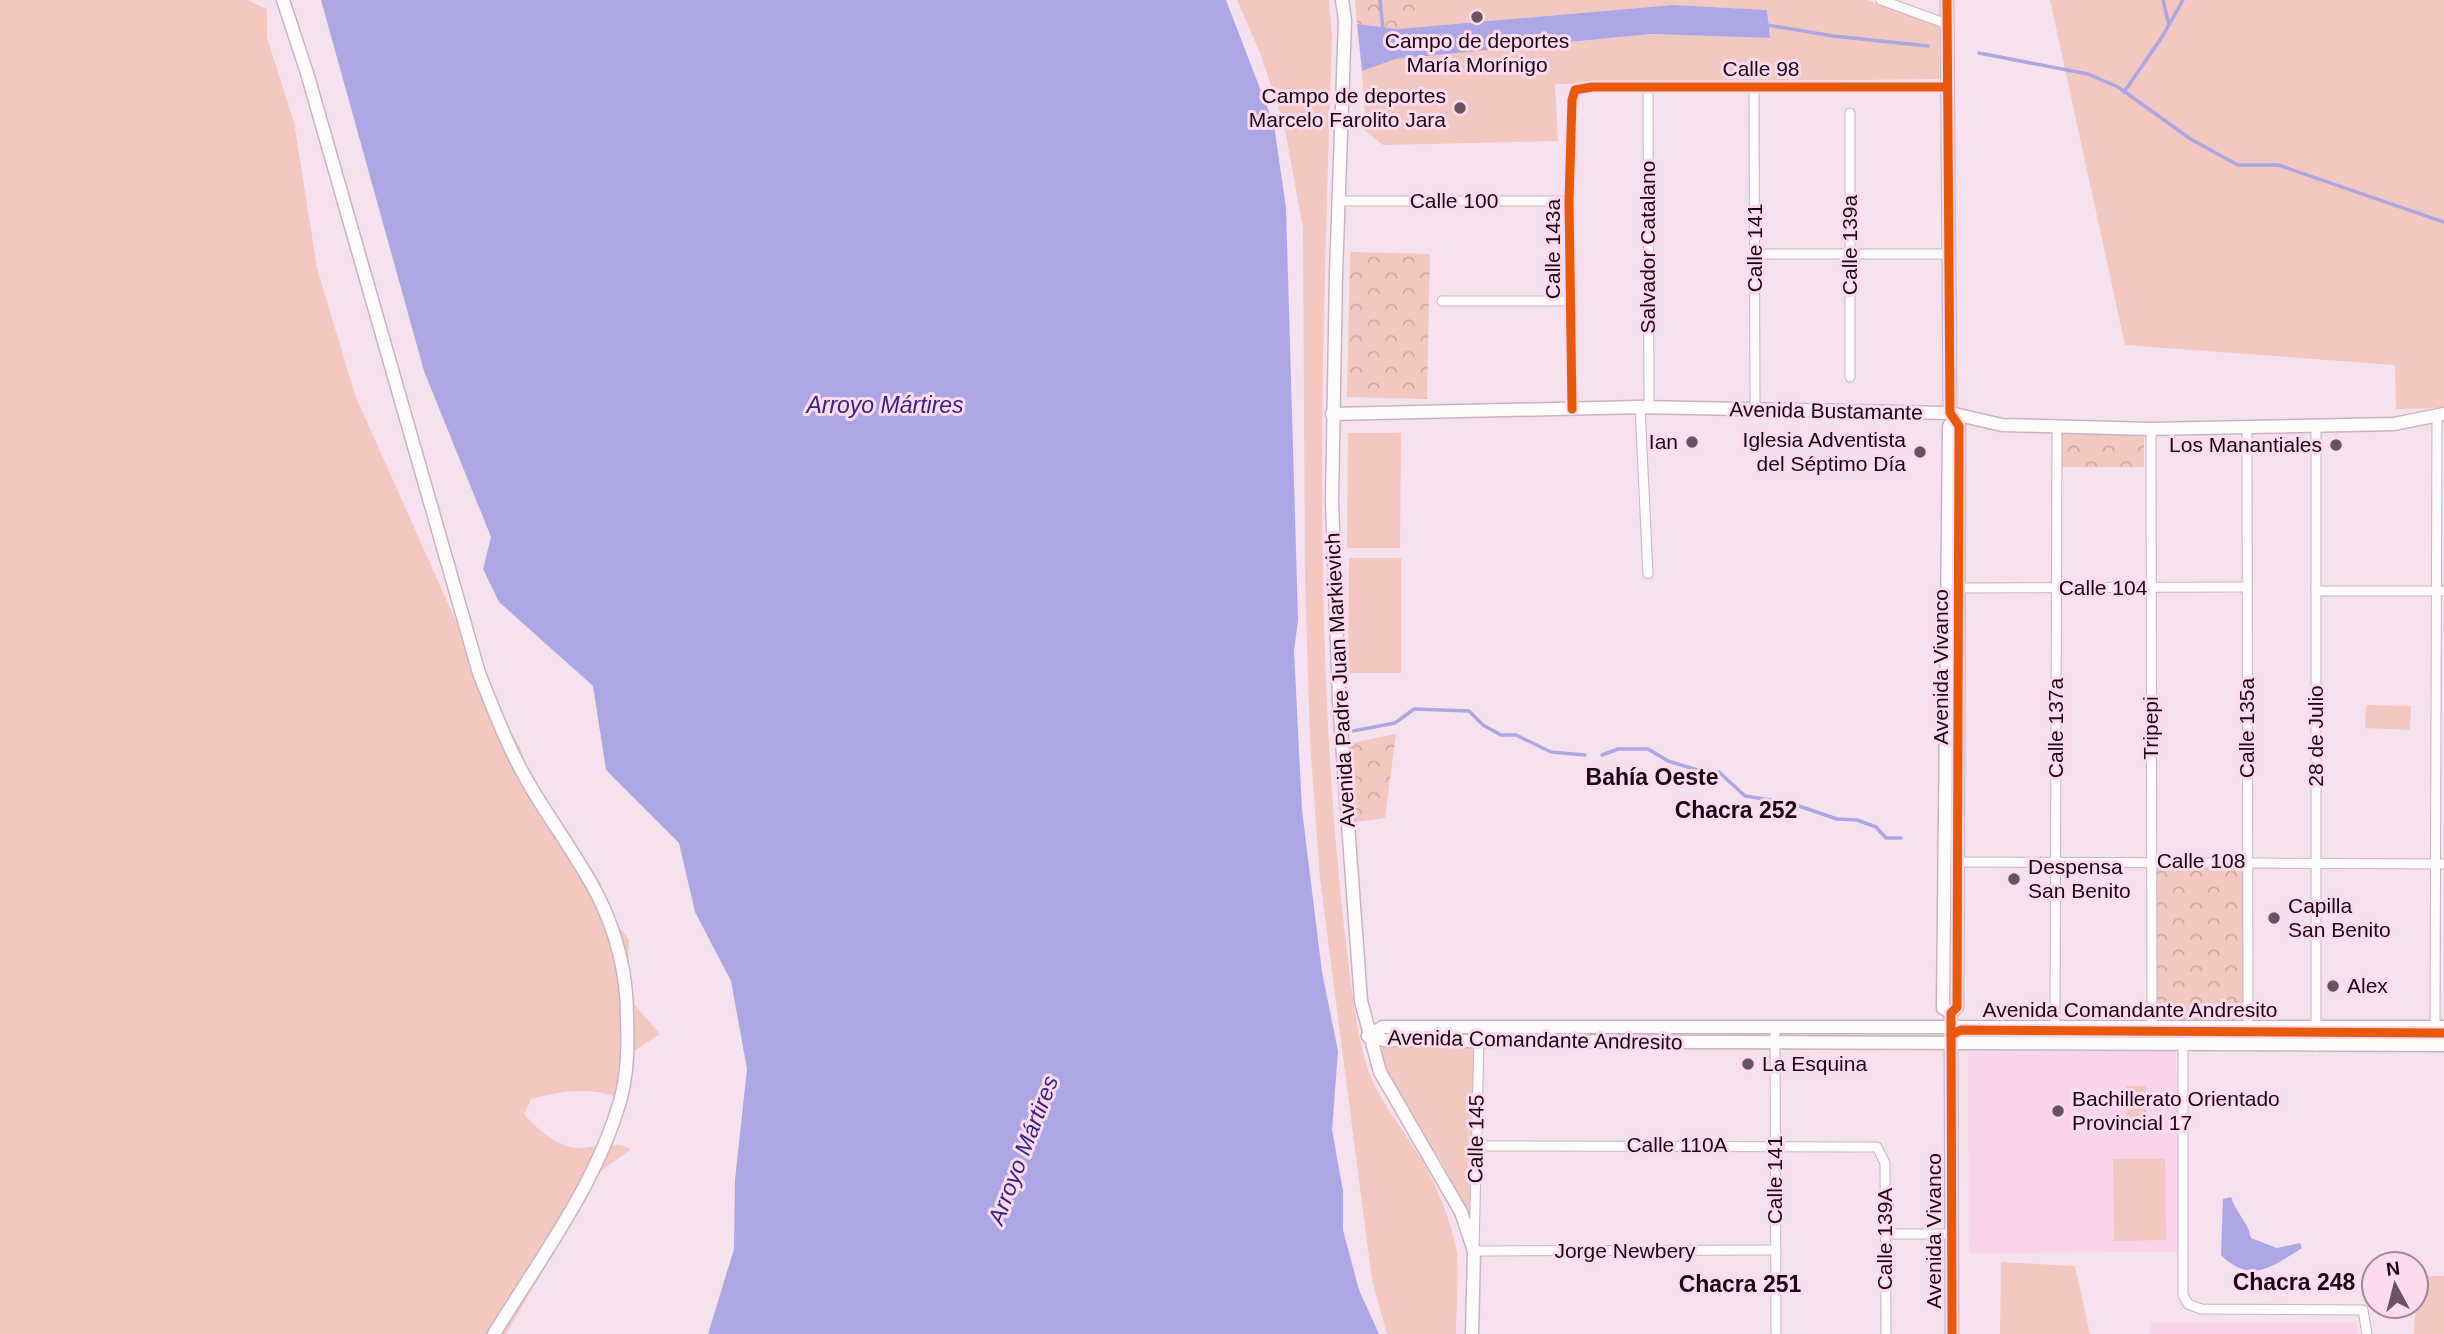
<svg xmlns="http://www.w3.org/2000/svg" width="2444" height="1334" viewBox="0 0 2444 1334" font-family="Helvetica,sans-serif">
<defs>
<pattern id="forest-crowns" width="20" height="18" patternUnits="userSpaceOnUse" patternTransform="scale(1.75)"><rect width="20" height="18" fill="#f2c8c0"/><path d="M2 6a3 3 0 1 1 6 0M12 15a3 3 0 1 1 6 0" fill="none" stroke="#cfaaa4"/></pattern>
</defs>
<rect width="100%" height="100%" fill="#f6e2ee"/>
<g fill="#fad4ea">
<path d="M2176 1050 2179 1252 1969 1253 1968 1052Z"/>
<rect x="2150" y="1322" width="207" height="12"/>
</g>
<g fill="#f2c8c0">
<path d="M0 0H247L267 9V38L294 122 317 268 355 395 479 673 521 750 532 789 564 825 601 884 600 900 629 940 627 996 660 1034 628 1055 621 1099C591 1086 562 1091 531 1099L524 1114C534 1126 551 1141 567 1146 587 1153 607 1137 631 1149L601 1171 506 1334H0Z"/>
<path d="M1237 0H1329L1332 36C1322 358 1309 684 1354 1005 1358 1031 1363 1058 1373 1082 1388 1114 1413 1141 1429 1173 1440 1195 1454 1229 1457 1254 1459 1280 1456 1308 1456 1334H1387L1372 1280 1320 879 1310 741 1305 578 1303 228 1284 124 1260 53Z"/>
<path d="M1416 0H1868L1940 25 1939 79 1555 84 1558 141 1383 145 1366 131 1362 71 1396 59 1652 34 1770 38 1767 10 1673 5 1419 27Z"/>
<path d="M2050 0H2444V408L2396 409 2395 365 2125 345Z"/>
<path d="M1348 433H1401L1400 548H1347Z"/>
<path d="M1349 558H1401V673H1348Z"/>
<path d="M2366 705 2411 706 2410 730 2365 728Z"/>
<path d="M1985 1031 2302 1034 2305 1037 2304 1040 1982 1037Z"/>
<path d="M2326 1033 2444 1034V1041L2323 1039Z"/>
<path d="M1381 1046 1474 1048 1471 1227 1450 1177 1385 1067Z"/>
<path d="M2126 1086H2146V1122L2126 1123Z"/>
<path d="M2113 1159H2165L2166 1240 2114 1241Z"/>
<path d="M2001 1262 2075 1266 2090 1334H2000Z"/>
<path d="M2416 1276H2444V1334H2414Z"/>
</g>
<g fill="url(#forest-crowns)">
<path d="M1355 0H1416L1419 27 1397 29 1357 24Z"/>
<path d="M1350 252 1430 254 1427 399 1347 397Z"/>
<rect x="2061" y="432" width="83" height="35"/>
<path d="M1396 734 1385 818 1349 823 1346 744Z"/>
<path d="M2154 867 2245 868 2246 1023 2155 1022Z"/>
</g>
<g fill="#aca6e4">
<path d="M321 0H1226L1274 125 1286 208 1298 620 1294 651 1302 810 1322 972 1338 1051 1332 1130 1343 1191V1230L1359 1290 1379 1334H708L734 1249 735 1180 747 1069 731 981 695 912 679 843 606 770 593 686 499 602 483 569 491 537 424 371Z"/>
<path d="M1673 5 1767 10 1770 38 1651 34 1396 59 1362 71 1357 24 1397 29Z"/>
<path d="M2231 1197C2236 1213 2248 1222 2251 1238L2277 1248 2300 1243 2302 1248C2272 1267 2250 1284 2221 1255L2223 1199Z"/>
</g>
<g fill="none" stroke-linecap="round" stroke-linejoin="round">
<g stroke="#aca6e4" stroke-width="3.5">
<path d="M1380 0 1383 29"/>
<path d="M2163 0 2169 25"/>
<path d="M1767 25 1833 36 1928 46"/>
<path d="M1979 53 2088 74 2118 87 2192 140 2238 165H2278L2444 222"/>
<path d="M2124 92 2162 37 2183 0"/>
<path d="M1353 731 1395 723 1414 709 1469 711 1483 725 1501 735H1516L1551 752 1585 755"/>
<path d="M1602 755 1618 749H1648L1668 761 1701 771 1719 772 1745 796 1790 803 1837 819 1857 820 1876 827 1886 838H1901"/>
</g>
<g stroke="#c7b4c0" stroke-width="11">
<g id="street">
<path d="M1881 0 1947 24"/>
<path d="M1648 87 1649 408"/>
<path d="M1754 87 1755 409"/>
<path d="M1850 113V377"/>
<path d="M1338 201H1569"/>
<path d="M1755 254H1949"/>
<path d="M1442 301H1570"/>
<path d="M1640 407 1648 574"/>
<path d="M1572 409 1569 201 1572 100 1575 90 1592 87H1947"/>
<path d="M2151 429 2152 1027"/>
<path d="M2247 429 2248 1028"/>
<path d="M1959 588 2247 587"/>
<path d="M2316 591H2444"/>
<path d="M1958 862 2444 864"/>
<path d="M1775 1027 1776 1334"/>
<path d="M2055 1027 2057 428"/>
<path d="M2435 1027 2437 414"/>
<path d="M1479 1037 1474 1251 1776 1250"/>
<path d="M2183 1045V1295L2188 1304 2201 1309 2363 1310 2367 1334"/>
<path d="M2316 1046V426"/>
<path d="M1476 1146 1877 1147 1885 1163 1886 1334"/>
<path d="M1885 1234H1952"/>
</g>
</g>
<g stroke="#c7b4c0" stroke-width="15">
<g id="secondary">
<path d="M283 0 307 73 479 673C495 713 510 753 532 789 554 826 580 860 599 898 617 935 627 976 627 1016 628 1044 628 1073 620 1101 596 1185 539 1260 494 1334"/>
<path d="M1342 0 1345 20 1336 274 1332 501 1339 701 1361 1001 1380 1072 1461 1212 1474 1251 1472 1334"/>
<path d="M1947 0 1950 413 1959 426 1957 1007 1951 1013 1952 1334"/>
<path d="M1332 414 1640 407 1950 413 2002 425 2151 429 2394 424 2444 414"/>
<path d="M1951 1013 1943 1008 1949 426 1954 422"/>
<path d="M1368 1036 1383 1027H2444"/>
<path d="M1368 1036 1384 1040 1479 1041 2444 1045"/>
</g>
</g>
<use href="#street" stroke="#fefbfc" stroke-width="9"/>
<use href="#secondary" stroke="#fefbfc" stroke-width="12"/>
<g stroke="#fedaef" stroke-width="13">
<g id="cycleway">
<path d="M1947 0 1950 413 1959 426 1957 1007 1951 1013 1952 1334"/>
<path d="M1572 409 1569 201 1572 100 1575 90 1592 87H1947"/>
<path d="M1951 1035 1961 1030 2444 1033"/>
</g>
</g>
<use href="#cycleway" stroke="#e8590c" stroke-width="9"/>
</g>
<g fill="#675460" stroke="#fedaef" stroke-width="2.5">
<circle cx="1477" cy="17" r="7"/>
<circle cx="1460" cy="108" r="7"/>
<circle cx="1692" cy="442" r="7"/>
<circle cx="2336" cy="445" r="7"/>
<circle cx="1920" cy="452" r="7"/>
<circle cx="2014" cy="879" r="7"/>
<circle cx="2274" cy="918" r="7"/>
<circle cx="2333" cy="986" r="7"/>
<circle cx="1748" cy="1064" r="7"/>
<circle cx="2058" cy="1111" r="7"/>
</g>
<g text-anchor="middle" stroke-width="6" stroke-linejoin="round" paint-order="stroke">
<g font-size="21" fill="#1a0713" stroke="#fedaef" text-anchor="start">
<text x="1477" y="48" text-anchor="middle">Campo de deportes<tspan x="1477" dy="24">María Morínigo</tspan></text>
<text x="1446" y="103" text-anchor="end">Campo de deportes<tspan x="1446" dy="24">Marcelo Farolito Jara</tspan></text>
<text x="1906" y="447" text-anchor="end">Iglesia Adventista<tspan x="1906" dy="24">del Séptimo Día</tspan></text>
<text x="1678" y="449" text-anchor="end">Ian</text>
<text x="2322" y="452" text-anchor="end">Los Manantiales</text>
<text x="2028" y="874">Despensa<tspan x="2028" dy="24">San Benito</tspan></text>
<text x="2288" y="913">Capilla<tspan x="2288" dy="24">San Benito</tspan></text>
<text x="2347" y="993">Alex</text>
<text x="1762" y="1071">La Esquina</text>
<text x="2072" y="1106">Bachillerato Orientado<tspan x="2072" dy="24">Provincial 17</tspan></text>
</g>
<g font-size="21" fill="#1a0713" stroke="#fedaef">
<text x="1761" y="76">Calle 98</text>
<text x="1454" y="208">Calle 100</text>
<text transform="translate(1850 245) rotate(-90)" y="7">Calle 139a</text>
<text transform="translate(1648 247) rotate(-90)" y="7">Salvador Catalano</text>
<text transform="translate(1755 248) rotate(-90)" y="7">Calle 141</text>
<text transform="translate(1553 249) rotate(-90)" y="7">Calle 143a</text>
<text transform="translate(1826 411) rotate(1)" y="7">Avenida Bustamante</text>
<text x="2103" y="595">Calle 104</text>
<text transform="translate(1941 667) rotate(-90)" y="7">Avenida Vivanco</text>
<text transform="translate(1340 680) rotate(-93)" y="7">Avenida Padre Juan Markievich</text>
<text transform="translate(2056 728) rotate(-90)" y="7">Calle 137a</text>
<text transform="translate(2151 728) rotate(-90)" y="7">Tripepi</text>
<text transform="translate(2247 728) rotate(-90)" y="7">Calle 135a</text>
<text transform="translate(2316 736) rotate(-90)" y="7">28 de Julio</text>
<text x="2201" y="868">Calle 108</text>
<text x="2130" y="1017">Avenida Comandante Andresito</text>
<text transform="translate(1535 1040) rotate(1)" y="7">Avenida Comandante Andresito</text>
<text transform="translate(1476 1139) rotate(-89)" y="7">Calle 145</text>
<text x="1677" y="1152">Calle 110A</text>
<text transform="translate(1775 1180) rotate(-90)" y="7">Calle 141</text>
<text transform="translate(1934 1231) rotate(-90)" y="7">Avenida Vivanco</text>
<text transform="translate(1885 1239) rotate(-90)" y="7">Calle 139A</text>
<text x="1625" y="1258">Jorge Newbery</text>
</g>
<g font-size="23" font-style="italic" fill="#342585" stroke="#fedaef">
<text x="885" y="413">Arroyo Mártires</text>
<text transform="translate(1023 1150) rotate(-69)" y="8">Arroyo Mártires</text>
</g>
<g font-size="23" font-weight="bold" fill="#1a0713" stroke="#fedaef">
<text x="1652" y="785">Bahía Oeste</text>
<text x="1736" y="818">Chacra 252</text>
<text x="2294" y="1290">Chacra 248</text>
<text x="1740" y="1292">Chacra 251</text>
</g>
</g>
<g transform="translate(2395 1285) rotate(353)"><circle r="33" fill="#fedaef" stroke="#a38697" stroke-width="2"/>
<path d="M0-5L12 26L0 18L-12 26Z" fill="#675460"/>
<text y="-10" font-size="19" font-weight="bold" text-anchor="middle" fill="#1a0713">N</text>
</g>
</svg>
